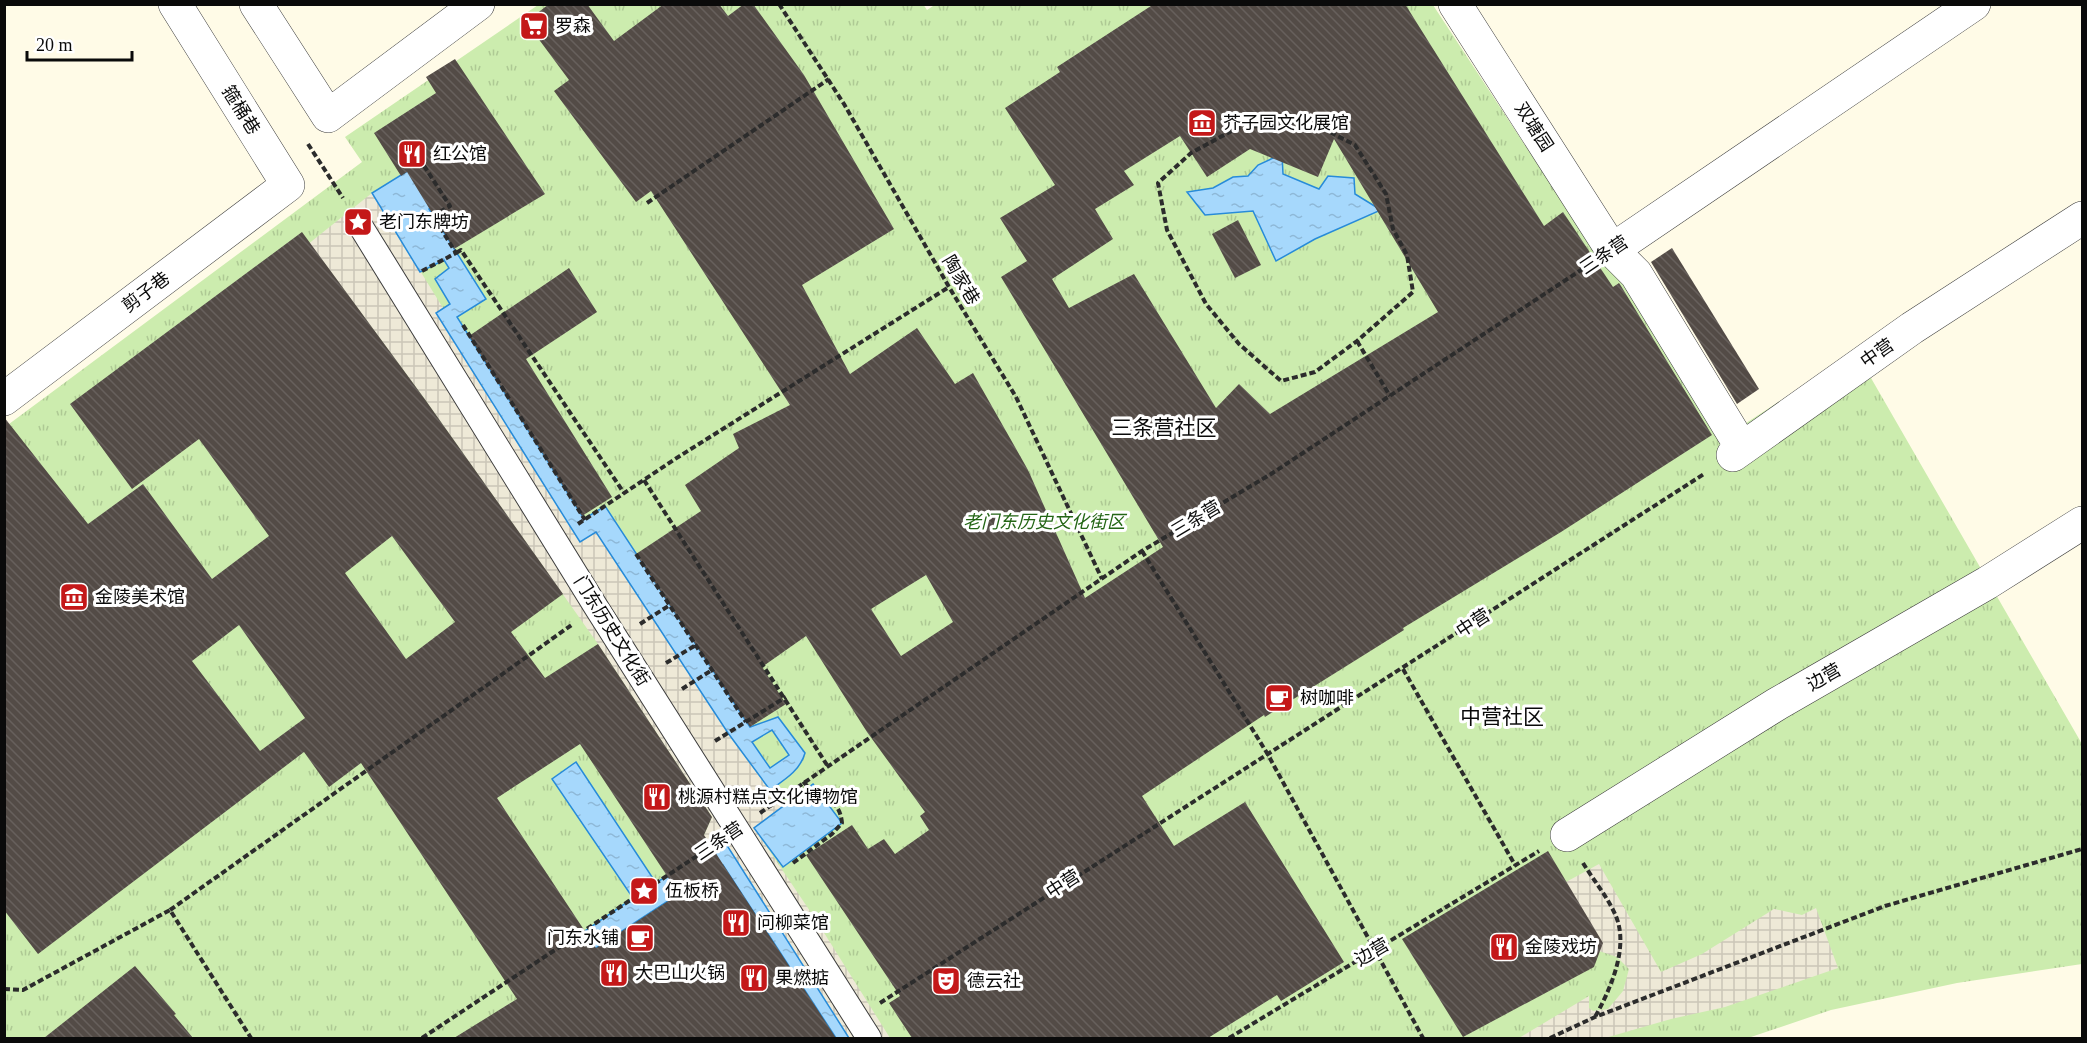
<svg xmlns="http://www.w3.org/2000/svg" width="2087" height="1043" viewBox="0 0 2087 1043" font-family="'Times New Roman','Noto Sans SC',serif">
<defs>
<pattern id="park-tufts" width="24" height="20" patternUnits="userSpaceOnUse" patternTransform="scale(1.5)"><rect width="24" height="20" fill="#ccecae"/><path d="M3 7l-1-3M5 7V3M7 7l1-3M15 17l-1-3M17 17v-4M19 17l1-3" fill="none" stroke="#aec994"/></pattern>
<pattern id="plaza-grid" width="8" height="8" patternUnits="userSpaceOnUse" patternTransform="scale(1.5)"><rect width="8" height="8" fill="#eee9d7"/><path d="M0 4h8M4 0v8" fill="none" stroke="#cbc6b7"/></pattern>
<pattern id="water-ripples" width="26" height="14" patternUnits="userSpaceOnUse" patternTransform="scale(1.5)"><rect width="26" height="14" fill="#a6d8fc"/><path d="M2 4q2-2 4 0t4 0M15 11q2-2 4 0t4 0" fill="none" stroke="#8eb8d7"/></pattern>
<pattern id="building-back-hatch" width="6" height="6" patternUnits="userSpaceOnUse" patternTransform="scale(1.5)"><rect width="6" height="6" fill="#534b46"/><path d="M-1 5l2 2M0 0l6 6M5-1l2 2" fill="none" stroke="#67605c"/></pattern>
</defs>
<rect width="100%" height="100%" fill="#fffbe7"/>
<path fill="url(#park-tufts)" d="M923 4 927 10 936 4 1433 5 1599 258 1625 243 1743 425 1856 352 2082 744V964L1957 983 1831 1010 1748 1038H5V427L362 162 345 137 538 5Z"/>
<g fill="url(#plaza-grid)">
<path d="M372 193 443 308 436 313 580 542 596 531 731 738 782 807 754 828 816 920 890 1038H846L723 839 701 842 712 817 598 644 424 398 317 253 302 249Z"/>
<path d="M1599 864 1661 972 1702 954 1774 909 1802 915 1816 908 1838 968 1725 1007 1671 1019 1605 1038H1519L1589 996V1008L1593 1011 1608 1009 1623 991 1629 969 1617 957 1599 951 1566 882Z"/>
</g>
<g fill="url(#water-ripples)" stroke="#278bd9" stroke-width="1.5" fill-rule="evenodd">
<path d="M464 136 488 173 429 209 486 299 457 317 584 519 605 506 750 727 778 717 805 753C800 771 784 780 770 790L728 733 596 532 580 542 436 313 450 304 435 279 449 268 444 260 420 272 372 193ZM772 730 789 755 770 768 752 742Z"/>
<path d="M1282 154 1283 174 1319 189 1328 176 1354 178 1355 194 1381 210 1315 239 1276 261 1253 211 1205 215 1187 192 1213 188 1233 177 1248 176 1258 165Z"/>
<path d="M576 762 656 883 723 839 849 1038H836L723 865 590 952 579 935 633 898 552 779Z"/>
<path d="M813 784 842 823 783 867 754 828Z"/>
</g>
<g fill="url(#building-back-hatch)" fill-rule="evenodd">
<path d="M549 4H587L614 41 664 4H719L728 16 744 4H753L804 75 894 229 802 285 850 374 917 328 955 384 973 373 1028 470 1085 598 1163 547 1001 277 1027 261 1000 218 1055 185 1005 108 1060 72 1057 67 1154 4H1405L1544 226 1563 212 1613 287 1619 283 1621 286 1712 435 1561 532 1403 628 1404 630 1265 717 1264 715 1142 796 1174 846 1245 802 1344 962 1281 1001 1277 995 1208 1038H912L889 1003 900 996 806 855 852 825 868 849 884 839 895 854 929 830 920 816 925 812 867 732 806 636 762 667 786 704 750 727 636 554 701 511 685 485 739 448 733 434 790 405 651 191 636 202 554 91 569 80 526 22ZM1180 136 1207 177 1250 149 1318 177 1334 139 1438 312 1270 414 1239 384 1216 408 1134 274 1069 308 1052 279 1113 239 1095 209 1134 185 1124 171ZM926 575 953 622 901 656 871 609Z"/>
<path d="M455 59 545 194 454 249 407 172 401 176 374 133 436 93 426 77Z"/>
<path d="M1238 220 1261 265 1235 278 1212 234Z"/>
<path d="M302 232 424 398 563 594 511 632 545 678 598 644 712 817 704 835 836 1038H454L517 999 361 763 329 787 304 752 38 954 4 910V417L88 524 143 484 212 579 269 536 199 439 132 489 70 404ZM392 536 455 622 406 659 345 573ZM239 625 305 718 260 751 192 661ZM580 744 679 894 596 948 497 798Z"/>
<path d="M1672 248 1759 389 1737 404 1651 262Z"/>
<path d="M569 268 597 312 526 359 612 497 582 516 469 336Z"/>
<path d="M1548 851 1603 943 1594 967 1463 1037 1402 939Z"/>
<path d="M135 966 176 1014 174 1015 193 1038H44Z"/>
</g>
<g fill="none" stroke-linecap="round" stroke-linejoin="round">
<g stroke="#3d3d3d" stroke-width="26">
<path id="pedestrian" d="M358 222 596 607 869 1038"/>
</g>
<g stroke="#3d3d3d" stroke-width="34">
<g id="minor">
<path d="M256 4 328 116 478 4"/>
<path d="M1455 4 1612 250 1636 274 1742 448"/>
<path d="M1612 250 1974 4"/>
<path d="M4 399 288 185 175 4"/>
<path d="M1733 455 1912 328 2082 218"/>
<path d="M1567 835 1777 704 1987 583 2082 523"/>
</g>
</g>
<g stroke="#2c2c2c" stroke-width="4" stroke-dasharray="6 3" stroke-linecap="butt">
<path d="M779 4 844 104 949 287 1016 397 1102 579"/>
<path d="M1296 122 1320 127 1355 145 1386 194 1393 229 1407 255 1413 292 1357 341 1315 372 1281 381 1239 344 1206 304 1167 230 1158 183 1191 153 1237 128Z"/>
<path d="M308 144 343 198"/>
<path d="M419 158 450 206 433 216 456 253 422 271"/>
<path d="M647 203 829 79"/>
<path d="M456 253 461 250 624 493"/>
<path d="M463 325 585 520"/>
<path d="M1357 341 1390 396"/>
<path d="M644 480 827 765"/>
<path d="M578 524 675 459 949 287"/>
<path d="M1142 551 1267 753 1423 1038"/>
<path d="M636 554 746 722"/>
<path d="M640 624 670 605"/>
<path d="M666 663 696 645"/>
<path d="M1403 669 1515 865"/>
<path d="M682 689 712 670"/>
<path d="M715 741 786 697"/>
<path d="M760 813 1142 551 1271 474 1584 268"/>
<path d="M793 863 832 834 842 823C839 793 816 800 803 781"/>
<path d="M1583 863C1594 881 1610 900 1617 919 1628 950 1610 990 1595 1017"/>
<path d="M170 910 573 624"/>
<path d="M4 989 23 990 170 910 251 1038"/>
<path d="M880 1003 1704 474"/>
<path d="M422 1038 712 846"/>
<path d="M1229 1038 1539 851"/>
<path d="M1550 1038 1595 1017 1885 906 2082 849"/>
</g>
<use href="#pedestrian" stroke="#fff" stroke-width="24"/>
<use href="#minor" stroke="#fff" stroke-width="33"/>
</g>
<defs>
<g id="supermarket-square" transform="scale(1.5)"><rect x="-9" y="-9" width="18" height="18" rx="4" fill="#c41819" stroke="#fff"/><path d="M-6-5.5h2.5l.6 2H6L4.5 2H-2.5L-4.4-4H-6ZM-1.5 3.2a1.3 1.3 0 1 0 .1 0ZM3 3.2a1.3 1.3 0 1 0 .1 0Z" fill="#fff"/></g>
<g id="museum-square" transform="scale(1.5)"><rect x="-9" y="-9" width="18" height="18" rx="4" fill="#c41819" stroke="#fff"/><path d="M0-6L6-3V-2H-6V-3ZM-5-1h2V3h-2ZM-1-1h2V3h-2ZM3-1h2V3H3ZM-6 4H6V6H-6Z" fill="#fff"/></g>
<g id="restaurant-square" transform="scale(1.5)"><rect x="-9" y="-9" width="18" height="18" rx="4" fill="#c41819" stroke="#fff"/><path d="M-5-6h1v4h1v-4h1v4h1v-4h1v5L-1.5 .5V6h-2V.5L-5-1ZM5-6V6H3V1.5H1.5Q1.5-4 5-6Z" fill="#fff"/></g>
<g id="sight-square" transform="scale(1.5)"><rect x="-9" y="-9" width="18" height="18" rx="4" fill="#c41819" stroke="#fff"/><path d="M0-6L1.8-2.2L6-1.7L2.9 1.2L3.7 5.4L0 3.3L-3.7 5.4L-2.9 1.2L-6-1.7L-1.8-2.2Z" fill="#fff"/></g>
<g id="cafe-square" transform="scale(1.5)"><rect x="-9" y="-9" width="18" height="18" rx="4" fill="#c41819" stroke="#fff"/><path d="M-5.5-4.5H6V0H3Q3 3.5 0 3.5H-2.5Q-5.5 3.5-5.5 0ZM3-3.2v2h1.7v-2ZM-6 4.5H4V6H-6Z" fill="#fff"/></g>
<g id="theatre-square" transform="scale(1.5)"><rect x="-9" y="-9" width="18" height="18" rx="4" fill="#c41819" stroke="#fff"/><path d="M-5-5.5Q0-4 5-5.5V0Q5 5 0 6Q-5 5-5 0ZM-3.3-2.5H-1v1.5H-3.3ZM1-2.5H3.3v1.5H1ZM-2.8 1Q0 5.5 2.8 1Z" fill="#fff"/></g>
</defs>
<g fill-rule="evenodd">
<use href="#supermarket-square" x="534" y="26"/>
<use href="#museum-square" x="1202" y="123"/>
<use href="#restaurant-square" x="412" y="154"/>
<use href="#sight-square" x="358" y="222"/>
<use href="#museum-square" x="74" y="597"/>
<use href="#cafe-square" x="1279" y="698"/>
<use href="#restaurant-square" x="657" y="797"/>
<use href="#sight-square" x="644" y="891"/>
<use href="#restaurant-square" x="736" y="923"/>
<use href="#cafe-square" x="640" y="938"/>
<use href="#restaurant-square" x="1504" y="947"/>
<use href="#restaurant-square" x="614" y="973"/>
<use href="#restaurant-square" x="754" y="978"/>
<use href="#theatre-square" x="946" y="981"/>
</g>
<g text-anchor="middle" stroke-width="6" stroke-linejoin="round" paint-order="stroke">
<g font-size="18" fill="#0a0a0a" stroke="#fff" text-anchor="start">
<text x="555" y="32">罗森</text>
<text x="1223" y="129">芥子园文化展馆</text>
<text x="433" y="160">红公馆</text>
<text x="379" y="228">老门东牌坊</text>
<text x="95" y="603">金陵美术馆</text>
<text x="1300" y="704">树咖啡</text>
<text x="678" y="803">桃源村糕点文化博物馆</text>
<text x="665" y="897">伍板桥</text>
<text x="757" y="929">问柳菜馆</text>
<text x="619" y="944" text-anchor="end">门东水铺</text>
<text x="1525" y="953">金陵戏坊</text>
<text x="635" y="979">大巴山火锅</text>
<text x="775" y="984">果燃掂</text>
<text x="967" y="987">德云社</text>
</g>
<g font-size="18" fill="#0a0a0a" stroke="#fff">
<text transform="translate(241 110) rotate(58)" y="6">箍桶巷</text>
<text transform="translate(1534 127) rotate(57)" y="6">双塘园</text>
<text transform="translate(1604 255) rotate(-34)" y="6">三条营</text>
<text transform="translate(961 280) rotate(59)" y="6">陶家巷</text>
<text transform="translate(146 292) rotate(-37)" y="6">剪子巷</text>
<text transform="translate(1877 353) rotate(-35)" y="6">中营</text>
<text transform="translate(1196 519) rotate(-31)" y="6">三条营</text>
<text transform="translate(1473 623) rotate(-33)" y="6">中营</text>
<text transform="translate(612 631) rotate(58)" y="6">门东历史文化街</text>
<text transform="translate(1824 677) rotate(-30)" y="6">边营</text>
<text transform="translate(719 841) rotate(-34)" y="6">三条营</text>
<text transform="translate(1063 884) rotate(-33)" y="6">中营</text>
<text transform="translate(1372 952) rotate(-31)" y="6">边营</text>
</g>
<g font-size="18" font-style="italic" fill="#246616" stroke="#fff">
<text x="1044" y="528">老门东历史文化街区</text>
</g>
<g font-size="21" fill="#0a0a0a" stroke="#fff">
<text x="1164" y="435">三条营社区</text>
<text x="1502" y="724">中营社区</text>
</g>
</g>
<rect width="2087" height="1043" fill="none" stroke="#0a0a0a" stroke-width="12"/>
<path d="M27 51v9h105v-9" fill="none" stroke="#0a0a0a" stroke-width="3"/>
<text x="36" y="51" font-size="18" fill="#0a0a0a" stroke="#ffffff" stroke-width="4.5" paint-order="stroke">20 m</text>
</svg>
